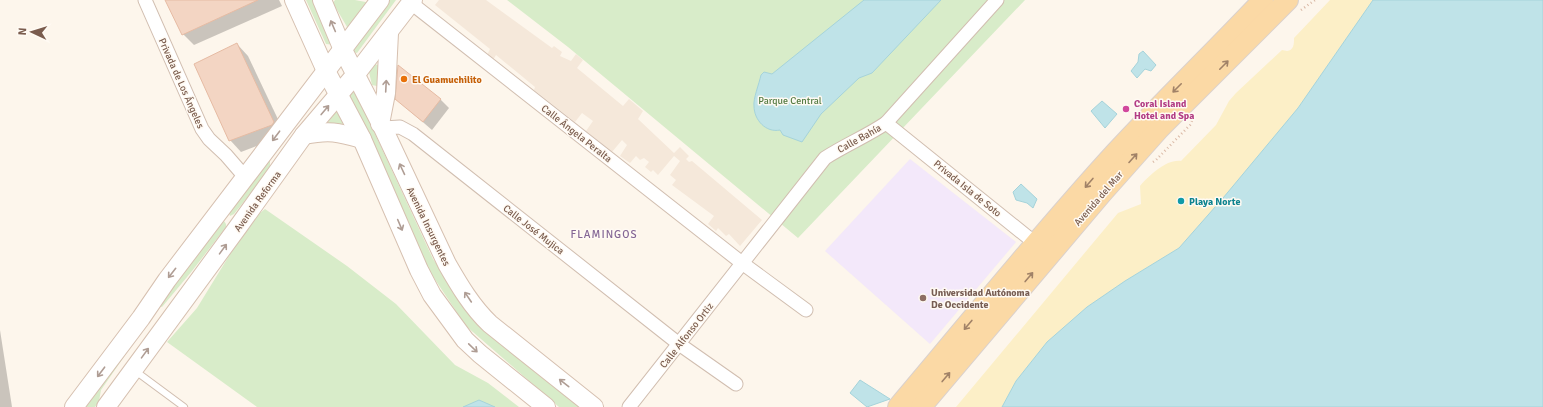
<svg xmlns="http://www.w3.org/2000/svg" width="1543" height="407" viewBox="0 0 1543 407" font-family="Signika,sans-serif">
<rect width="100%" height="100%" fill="#fdf6ec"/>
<path fill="#f5e8da" d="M439 0H486L552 48 554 46 562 52 560 56 571 61 576 54 583 60 577 68 623 106 629 99 643 111 638 119 674 153 680 147 689 156 686 159 689 162 692 161 762 220 740 246 729 234 726 236 718 228 716 231 708 224 714 216 672 185 676 180 670 175 680 161 674 156 658 175 653 170 651 172 645 167 649 162 644 158 640 160 636 156 630 163 620 156 627 145 622 140 612 152 586 131 593 121 582 113 575 122 534 90 535 87 496 55 493 60 487 55 490 49 435 5Z"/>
<path fill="#f3e8fa" d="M910 159 1016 242 930 344 825 251Z"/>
<g fill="#d8ecc9">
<path d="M306 0H315L336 45 326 44Z"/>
<path d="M335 0H355L371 3 350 32 333 3Z"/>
<path d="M388 0H396L357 53 353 52V47Z"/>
<path d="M507 0H1025L798 238 568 47Z"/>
<path d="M374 64 378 65 380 68 379 84 377 86 372 85 369 72Z"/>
<path d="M350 80 433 259 473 315 584 407H559L466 326 428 269 341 89Z"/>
<path d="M338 108 348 127 326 125Z"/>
<path d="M270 157V169L234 214 230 216 229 213Z"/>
<path d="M265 209 347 266 396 304 455 365 488 383 519 407H257L167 342 197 308 251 220Z"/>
<path d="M224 221 226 224V227L192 271 162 307 157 305V301L189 266Z"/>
<path d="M137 338 101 390 99 401 95 407H83Z"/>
</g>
<path fill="#fcefc7" d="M1330 0H1373L1298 108 1223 198 1179 248 1125 281 1087 307 1047 342 1016 381 1002 407H956L1118 213 1141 204 1140 186C1149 176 1166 159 1181 161L1216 125 1229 101 1236 93 1282 50 1287 51C1294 50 1294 44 1294 38Z"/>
<g fill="#bfe3e8" stroke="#a5d3da">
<path d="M864 0H941L872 73 859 78 821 114 802 142 783 135 780 130C766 133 754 120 754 106 753 99 759 84 761 75L764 72 772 74Z"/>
<path d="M1373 0H1543V407H1002L1016 381 1047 342 1087 307 1125 281 1179 248 1223 198 1298 108Z"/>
<path d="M1143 51 1156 65 1151 71 1145 69 1137 78 1131 71 1138 62 1139 54Z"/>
<path d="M1102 101 1117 114 1105 128 1091 111Z"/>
<path d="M1021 184 1037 199 1033 208 1027 203 1016 200 1013 192Z"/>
<path d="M860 380 890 399 867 407 850 393Z"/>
<path d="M479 400 495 407H463Z"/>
</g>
<g fill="#0003">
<path d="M166 0H279L282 6 194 45 183 34Z"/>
<path d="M237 44 248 56 285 134 283 136 241 152 230 140Z"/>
<path d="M396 99H440L449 108 432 130Z"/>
<path d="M0 330 12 407H0Z"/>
</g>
<g fill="#f3d5c3" stroke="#e6bba3">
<path d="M165 0H258L182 35Z"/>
<path d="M237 43 274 122 272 125 229 141 194 64Z"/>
<path d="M398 65 441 99 423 122 395 99Z"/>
</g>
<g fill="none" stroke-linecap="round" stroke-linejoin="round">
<g stroke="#d1beb0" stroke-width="8">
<path id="lane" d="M134 370 184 407"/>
</g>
<g stroke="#d1beb0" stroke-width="15">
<g id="street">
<path d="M145 0 202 129 209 139 226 155 245 177"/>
<path d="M411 3 742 263 806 310"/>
<path d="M886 123 1040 247"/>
<path d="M383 128 400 127 413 134 679 344 736 384"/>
<path d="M629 407 825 158C845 145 867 136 886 123L997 0"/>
</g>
</g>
<g stroke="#d6c0b0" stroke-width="20">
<g id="secondary">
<path d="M294 0 326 71 362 139 419 270 432 295 465 340 480 354 546 407"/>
<path d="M322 0 343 50 383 128 447 264C459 285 472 307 490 324L594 407"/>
<path d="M380 124 386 93 389 33"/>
<path d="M304 135C329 130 338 132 362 139"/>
<path d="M74 407 141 318 167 280 380 0"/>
<path d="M106 407 238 227 304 135 356 74 413 0"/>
</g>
</g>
<g stroke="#dad1cd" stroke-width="22">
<g id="primary">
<path d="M898 407C970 322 1039 236 1114 154 1162 102 1214 52 1263 0"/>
<path d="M921 407 1103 192 1159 129 1288 0"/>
</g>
</g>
<g stroke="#d9b8a5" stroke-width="2.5" stroke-dasharray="1 3" stroke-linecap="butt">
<path d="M1301 10 1315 0"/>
<path d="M1153 162 1156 160 1190 125 1192 121"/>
</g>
<use href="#lane" stroke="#fff" stroke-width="6"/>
<use href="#street" stroke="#fff" stroke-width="13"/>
<use href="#secondary" stroke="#fff" stroke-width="18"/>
<use href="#primary" stroke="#fbd9a5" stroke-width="20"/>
</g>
<defs><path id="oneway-shaft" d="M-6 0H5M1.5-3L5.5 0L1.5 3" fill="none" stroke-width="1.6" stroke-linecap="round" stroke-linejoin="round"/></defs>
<g stroke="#af9d94">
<use href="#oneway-shaft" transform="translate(333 26) rotate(-113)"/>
<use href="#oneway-shaft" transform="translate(386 86) rotate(-87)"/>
<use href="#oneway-shaft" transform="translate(325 110) rotate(-50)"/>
<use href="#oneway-shaft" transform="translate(276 136) rotate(127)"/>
<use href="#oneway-shaft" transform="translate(402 169) rotate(-115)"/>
<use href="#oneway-shaft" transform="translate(400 225) rotate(67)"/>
<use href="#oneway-shaft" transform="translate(223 249) rotate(-54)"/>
<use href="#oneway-shaft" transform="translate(172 273) rotate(128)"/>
<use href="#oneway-shaft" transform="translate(468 297) rotate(-124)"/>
<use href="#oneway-shaft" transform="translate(473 348) rotate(44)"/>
<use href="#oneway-shaft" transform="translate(145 353) rotate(-54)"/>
<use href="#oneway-shaft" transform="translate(101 372) rotate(127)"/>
<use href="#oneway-shaft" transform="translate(564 383) rotate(-142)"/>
</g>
<g stroke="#a18267">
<use href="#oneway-shaft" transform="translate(1224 65) rotate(-45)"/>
<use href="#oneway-shaft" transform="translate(1177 88) rotate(135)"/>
<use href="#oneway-shaft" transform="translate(1133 158) rotate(-48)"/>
<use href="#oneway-shaft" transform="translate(1089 183) rotate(131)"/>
<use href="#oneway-shaft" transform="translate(1029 277) rotate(-50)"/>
<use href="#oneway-shaft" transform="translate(968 325) rotate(130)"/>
<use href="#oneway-shaft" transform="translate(946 377) rotate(-50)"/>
</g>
<circle fill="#e8710a" stroke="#fffaf3" stroke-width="1.5" cx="404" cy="79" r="4"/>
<circle fill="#d1479c" stroke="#fffaf3" stroke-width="1.5" cx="1126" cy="109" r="4"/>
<circle fill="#0f9aa8" stroke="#fffaf3" stroke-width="1.5" cx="1181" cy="201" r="4"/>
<circle fill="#8d6e63" stroke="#fffaf3" stroke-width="1.5" cx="923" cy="298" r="4"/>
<g text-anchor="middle" stroke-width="3" stroke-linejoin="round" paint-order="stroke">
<g font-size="10" font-weight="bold" fill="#c56008" stroke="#fffaf3" text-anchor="start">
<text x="412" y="83">El Guamuchilito</text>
</g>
<g font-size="10" fill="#7a5c4d" stroke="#fffaf3">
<text transform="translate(182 83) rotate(66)" y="4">Privada de Los Ángeles</text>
<text transform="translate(577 133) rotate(38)" y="4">Calle Ángela Peralta</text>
<text transform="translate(859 138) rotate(-29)" y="4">Calle Bahía</text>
<text transform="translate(968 188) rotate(39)" y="4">Privada Isla de Soto</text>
<text transform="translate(1098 198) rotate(-49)" y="4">Avenida del Mar</text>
<text transform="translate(257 201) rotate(-54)" y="4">Avenida Reforma</text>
<text transform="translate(429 226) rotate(64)" y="4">Avenida Insurgentes</text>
<text transform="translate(534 229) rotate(38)" y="4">Calle José Mujica</text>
<text transform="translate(686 335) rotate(-52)" y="4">Calle Alfonso Ortiz</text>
</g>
<g font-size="10" fill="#537a41" stroke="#fffaf3">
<text x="790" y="104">Parque Central</text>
</g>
<g font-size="10" font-weight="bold" fill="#b23c85" stroke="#fffaf3" text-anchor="start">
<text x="1134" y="107">Coral Island<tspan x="1134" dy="12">Hotel and Spa</tspan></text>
</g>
<g font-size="10" font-weight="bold" fill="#0d838f" stroke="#fffaf3" text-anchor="start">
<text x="1189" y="205">Playa Norte</text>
</g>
<g font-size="10" font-weight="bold" fill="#785e54" stroke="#fffaf3" text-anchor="start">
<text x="931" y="296">Universidad Autónoma<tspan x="931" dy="12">De Occidente</tspan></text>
</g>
<g font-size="11" letter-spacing="1" fill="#846695" stroke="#fffaf3">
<text x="604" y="238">FLAMINGOS</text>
</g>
</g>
<g transform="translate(32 32) rotate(274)" stroke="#fffaf3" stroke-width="3" paint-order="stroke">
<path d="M0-3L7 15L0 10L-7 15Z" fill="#7a5c4d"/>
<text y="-6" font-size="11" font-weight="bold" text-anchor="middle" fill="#7a5c4d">N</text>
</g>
</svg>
